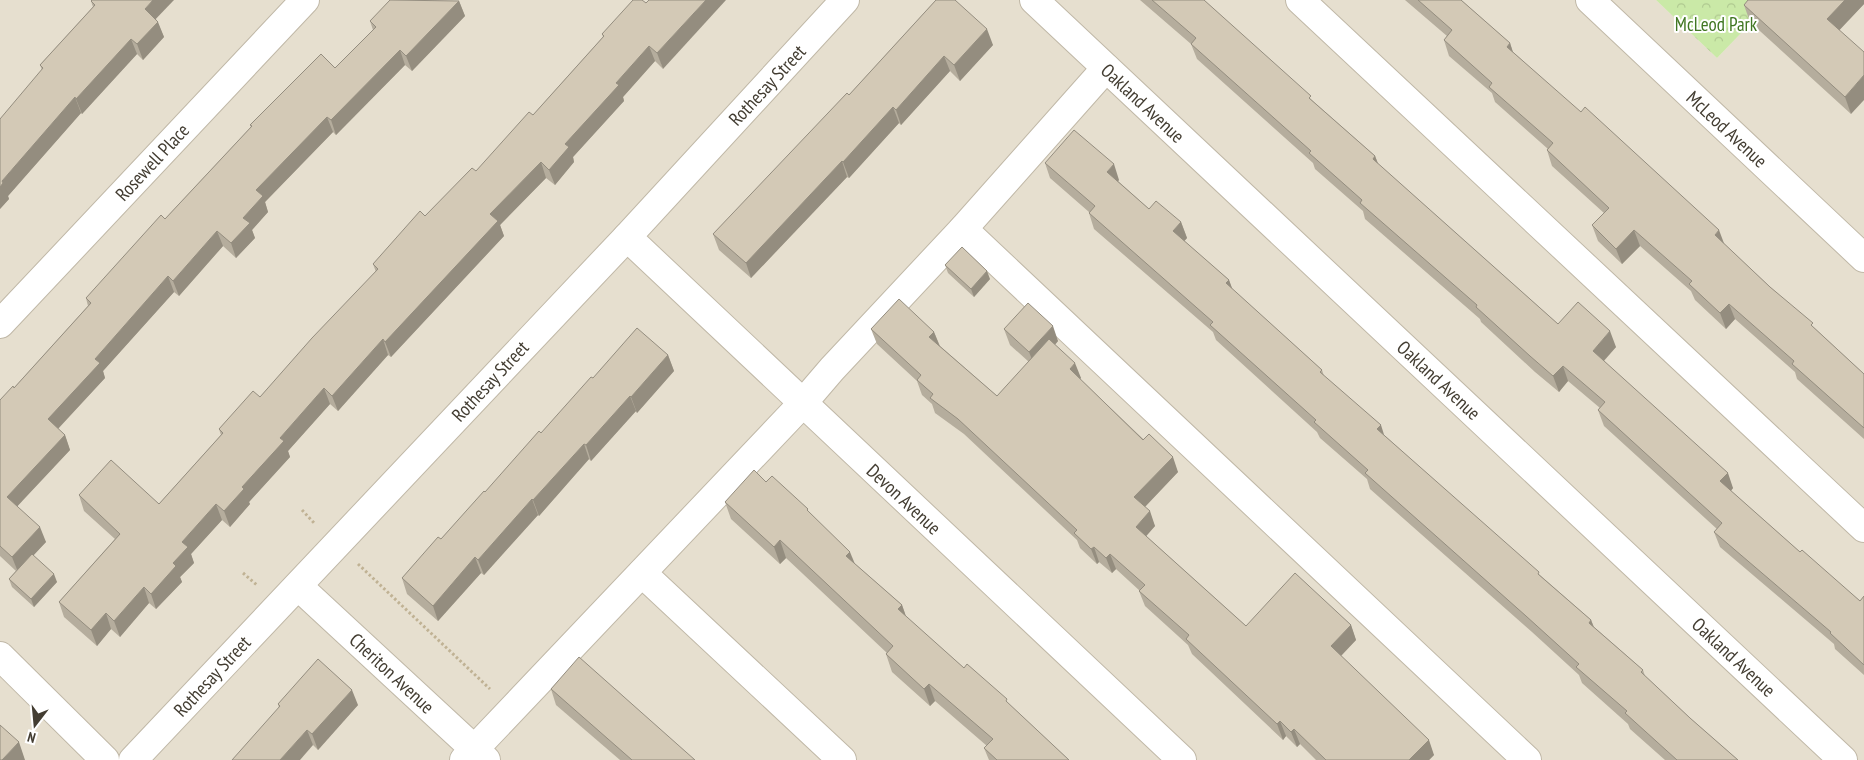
<svg xmlns="http://www.w3.org/2000/svg" width="1864" height="760" viewBox="0 0 1864 760" font-family="'PT Sans Narrow',sans-serif">
<defs>
<pattern id="park-crowns" width="20" height="18" patternUnits="userSpaceOnUse" patternTransform="scale(1.25)"><rect width="20" height="18" fill="#cae9a7"/><path d="M2 6a3 3 0 1 1 6 0M12 15a3 3 0 1 1 6 0" fill="none" stroke="#afc990"/></pattern>
</defs>
<rect width="100%" height="100%" fill="#f2ede1"/>
<path fill="#e6dfcf" d="M0 0H1656L1717 58 1773 0H1864V760H0Z"/>
<path fill="url(#park-crowns)" d="M1656 0H1773L1717 58Z"/>
<g fill="none" stroke-linecap="round" stroke-linejoin="round">
<g stroke="#c0b8a7" stroke-width="30">
<g id="minor">
<path d="M1034 0 1843 760"/>
<path d="M1300 0 1864 528"/>
<path d="M1590 0 1864 258"/>
<path d="M963 229 1527 760"/>
<path d="M627 237 1182 760"/>
<path d="M0 324 305 0"/>
<path d="M642 573 842 760"/>
<path d="M298 586 486 760"/>
<path d="M0 656 105 760"/>
<path d="M133 760 627 237 845 0"/>
<path d="M464 760 802 404 832 369 963 229 1106 68"/>
</g>
</g>
<g stroke="#c0b294" stroke-width="3" stroke-dasharray="2.5 2.5" stroke-linecap="butt">
<path d="M302 510 315 524"/>
<path d="M358 564 490 689"/>
<path d="M243 573 258 586"/>
</g>
<use href="#minor" stroke="#fff" stroke-width="28"/>
</g>
<g fill="#b5ad9d">
<path d="M642 0 663 69 655 61 623 97 624 101 573 157 574 162 555 185 546 178 500 225 504 236 391 357 388 355 338 411 330 404 288 451 290 457 249 502 250 504 230 527 222 520 191 554 194 563 180 577 182 582 156 609 149 603 120 637 111 629 97 646 64 617 59 602 115 539 84 511 79 495 159 504 221 435 219 429 260 397 376 272 373 264 476 171 533 115 603 37 602 34Z"/>
<path d="M936 0 993 45 960 81 950 71 901 125 899 123 849 178 847 177 751 278 719 250 713 234 849 95Z"/>
<path d="M1140 0H1204L1314 102 1375 156 1378 164 1558 324 1616 347 1604 361 1733 488 1731 491 1800 552 1860 601 1864 596V675L1835 649 1834 644 1720 547 1714 532 1717 529 1604 426 1598 410 1600 408 1568 381 1559 392 1535 372 1481 322 1480 319 1365 219 1363 211 1315 169 1313 163 1197 59 1191 44Z"/>
<path d="M1405 0H1461L1510 43 1513 52 1725 245 1864 374V439L1797 379 1795 372 1735 319 1726 329 1695 300 1691 291 1640 246 1622 264 1598 241 1592 225 1604 213 1552 166 1547 150 1548 149 1495 102 1492 93 1449 56 1444 40 1447 36Z"/>
<path d="M1864 0V4L1839 30 1851 114 1750 22 1744 5Z"/>
<path d="M91 1 156 19 164 37 143 60 137 54 82 114 81 113 8 196 9 199 0 209 42 70 40 65 93 7Z"/>
<path d="M459 1 465 16 412 71 405 65 336 135 333 132 265 202 268 212 252 230 255 238 236 258 223 246 179 296 174 292 103 371 105 378 58 429 65 435 70 450 17 506 46 542 33 555 57 582 34 607 12 587 9 579 16 571 0 556V400L14 388 88 306 86 298 165 219 251 127 250 125 335 68 373 30 370 21Z"/>
<path d="M1045 163 1119 180 1118 181 1149 209 1181 222 1187 238 1184 241 1229 280 1232 289 1322 370 1324 376 1384 435 1541 576 1591 620 1594 627 1643 670 1645 676 1690 718 1738 760H1665L1630 729 1628 724 1582 683 1579 675 1532 632 1370 489 1367 479 1320 438 1317 432 1216 340 1213 332 1094 229 1089 213V212L1050 178Z"/>
<path d="M945 265 990 279 974 297 948 273Z"/>
<path d="M871 329 934 332 940 346 997 396 1029 362 1010 345 1004 329 1058 341 1055 345 1081 378 1080 379 1178 472 1145 507 1155 526 1146 536 1246 626 1351 625 1356 640 1341 656 1434 755 1429 760H1316L1300 744 1297 747 1286 736 1283 740 1192 654 1188 645 1145 606 1139 591H1140L1116 569 1112 573 1099 562 1097 564 1080 548 1077 540 964 434 935 413 932 404 922 395 917 381 877 344Z"/>
<path d="M668 355 674 371 637 413 636 411 591 461 589 459 539 516 538 515 484 575 481 573 438 621 407 594 402 578 441 539 541 433Z"/>
<path d="M766 482 810 513 854 563 902 605 906 617 964 668 1009 704 1069 760H989L984 748 987 746 935 701 930 706 892 672 886 654 887 653 786 558 780 564 731 519 725 502Z"/>
<path d="M551 689 695 760H620L556 705Z"/>
<path d="M278 704 358 705 318 750 313 745 279 708Z"/>
</g>
<g fill="#948d7f">
<path d="M153 0H174L150 25 145 9Z"/>
<path d="M706 0H726L663 69 657 53Z"/>
<path d="M1845 0H1864V4L1833 37 1827 19Z"/>
<path d="M459 1 465 16 412 71 406 56Z"/>
<path d="M158 22 164 37 143 60 137 44Z"/>
<path d="M987 29 993 45 960 81 954 65Z"/>
<path d="M131 39 137 54 82 114 76 99Z"/>
<path d="M1510 43 1515 59 1507 47Z"/>
<path d="M649 46 655 61 623 97 624 101 573 157 574 162 555 185 549 170 565 144 616 83Z"/>
<path d="M400 50 405 65 336 135 331 120Z"/>
<path d="M944 56 950 71 901 125 896 110Z"/>
<path d="M1864 75V100L1851 114 1845 97Z"/>
<path d="M75 97 81 113 8 196 9 199 0 209V187L2 181Z"/>
<path d="M893 107 899 123 849 178 843 162Z"/>
<path d="M327 117 333 132 265 202 268 212 252 230 255 238 236 258 231 243 256 190Z"/>
<path d="M1375 156 1381 171 1373 159Z"/>
<path d="M842 161 847 177 751 278 746 263Z"/>
<path d="M541 162 546 178 500 225 504 236 391 357 385 342 490 214Z"/>
<path d="M1114 164 1119 180 1113 187 1107 172Z"/>
<path d="M1181 222 1187 238 1179 247 1173 231Z"/>
<path d="M1634 230 1640 246 1622 264 1616 249Z"/>
<path d="M1719 230 1725 246 1715 235Z"/>
<path d="M217 231 223 246 179 296 173 281Z"/>
<path d="M987 271 990 279 974 297 971 289Z"/>
<path d="M168 276 174 292 103 371 105 378 53 434 48 419 95 359Z"/>
<path d="M1229 280 1235 296 1226 283Z"/>
<path d="M1729 304 1735 319 1726 329 1720 313Z"/>
<path d="M1053 326 1058 341 1035 367 1029 352Z"/>
<path d="M1610 331 1616 347 1599 366 1593 351Z"/>
<path d="M934 332 940 347 929 337Z"/>
<path d="M383 339 388 355 338 411 332 396Z"/>
<path d="M668 355 674 371 637 413 631 397Z"/>
<path d="M1075 363 1081 378 1075 384 1070 369Z"/>
<path d="M1563 366 1568 381 1559 392 1553 376Z"/>
<path d="M324 388 330 404 288 451 290 457 249 502 250 504 230 527 224 511 280 438Z"/>
<path d="M630 396 636 411 591 461 586 445Z"/>
<path d="M1381 425 1386 441 1377 429Z"/>
<path d="M65 435 70 450 12 512 7 497Z"/>
<path d="M584 444 589 459 539 516 533 500Z"/>
<path d="M1173 457 1178 472 1140 512 1134 497Z"/>
<path d="M1728 473 1733 488 1726 497 1720 481Z"/>
<path d="M532 499 538 515 484 575 478 560Z"/>
<path d="M216 504 222 520 191 554 194 563 180 577 182 582 156 609 151 594 182 542Z"/>
<path d="M1150 511 1155 526 1141 542 1136 527Z"/>
<path d="M40 527 46 542 18 572 12 557Z"/>
<path d="M780 540 786 558 780 564 774 547Z"/>
<path d="M1094 547 1099 562 1097 564 1091 549Z"/>
<path d="M850 552 857 569 846 556Z"/>
<path d="M1110 554 1116 569 1112 573 1106 558Z"/>
<path d="M475 557 481 573 438 621 433 606Z"/>
<path d="M54 574 57 582 34 607 31 599Z"/>
<path d="M144 587 149 603 120 637 114 621Z"/>
<path d="M902 605 908 622 898 609Z"/>
<path d="M106 613 111 629 97 646 91 630Z"/>
<path d="M1591 620 1597 636 1589 623Z"/>
<path d="M1351 625 1356 640 1336 661 1331 646Z"/>
<path d="M929 684 935 701 930 706 924 689Z"/>
<path d="M352 690 358 705 318 750 312 734Z"/>
<path d="M1280 721 1286 736 1283 740 1277 724Z"/>
<path d="M1294 729 1300 744 1297 747 1291 732Z"/>
<path d="M307 730 313 745 300 760H280Z"/>
<path d="M1429 740 1434 755 1429 760H1409Z"/>
<path d="M19 742 25 760H2Z"/>
</g>
<g fill="#d3c9b6" stroke="#948d7f">
<path d="M92 0H153L145 9 158 22 137 44 131 39 76 99 75 97 2 181 3 183 0 187V119L43 68 40 65 95 5 91 1Z"/>
<path d="M390 0 459 1 406 56 400 50 331 120 327 117 256 190 263 196 243 218 250 223 231 243 217 231 173 281 168 276 95 359 100 363 48 419 65 435 7 497 40 527 12 557 0 546V400L13 386 14 388 91 303 86 298 161 215 165 219 252 126 250 125 321 54 335 68 376 27 370 21Z"/>
<path d="M633 0H642L646 3 649 0H706L657 53 649 46 616 83 619 85 565 144 569 147 549 170 541 162 490 214 498 221 385 342 383 339 332 396 324 388 280 438 284 441 242 487 244 489 224 511 216 504 182 542 188 547 173 563 176 566 151 594 144 587 114 621 106 613 91 630 59 602 120 534 79 495 111 460 159 504 223 433 219 429 253 391 260 397 312 338 378 269 373 264 420 211 425 216 472 168 476 171 529 112 533 115 604 36 602 34Z"/>
<path d="M936 0H955L987 29 954 65 944 56 896 110 893 107 843 162 842 161 746 263 713 234 847 93 849 95Z"/>
<path d="M1152 0H1204L1311 96 1309 98 1375 156 1373 159 1558 324 1578 302 1610 331 1593 351 1728 473 1720 481 1800 552 1802 550 1860 601 1864 596V665L1830 633 1831 632 1714 532 1722 523 1598 410 1605 402 1563 366 1553 376 1530 356 1476 307 1477 305 1360 203 1362 200 1309 153 1311 151 1191 44 1196 38Z"/>
<path d="M1418 0H1461L1510 43 1507 47 1581 112 1585 107 1719 230 1715 235 1770 287 1813 323 1811 325 1864 374V428L1792 364 1794 361 1729 304 1720 313 1689 284 1692 281 1634 230 1616 249 1592 225 1609 208 1547 150 1553 143 1489 87 1492 83 1444 40 1452 30Z"/>
<path d="M1748 0H1845L1827 19 1864 52V75L1845 97 1744 5Z"/>
<path d="M1074 130 1114 164 1107 172 1149 209 1156 201 1181 222 1173 231 1229 280 1226 283 1322 370 1320 372 1381 425 1377 429 1539 572 1538 574 1591 620 1589 623 1643 670 1641 672 1690 718 1738 760H1677L1625 713 1627 711 1576 667 1579 664 1526 616 1365 473 1368 470 1314 422 1316 420 1210 325 1213 322 1089 213 1095 206 1045 163Z"/>
<path d="M962 247 987 271 971 289 945 265Z"/>
<path d="M899 299 934 332 929 337 997 396 1049 339 1075 363 1070 369 1143 440 1149 434 1173 457 1134 497 1150 511 1136 527 1246 626 1295 573 1351 625 1331 646 1429 740 1409 760H1326L1294 729 1291 732 1280 721 1277 724 1186 639 1189 635 1139 591 1145 585 1110 554 1106 558 1094 547 1091 549 1074 533 1077 530 958 419 930 398 933 394 917 380 921 375 871 329Z"/>
<path d="M1028 303 1053 326 1029 352 1004 329Z"/>
<path d="M637 328 668 355 631 397 630 396 586 445 584 444 533 500 532 499 478 560 475 557 433 606 402 578 438 537 441 539 484 491 485 492 539 431 541 433 591 377 593 378Z"/>
<path d="M754 470 766 482 772 476 808 509 807 510 850 552 846 556 902 605 898 609 964 668 967 664 1007 699 1006 701 1069 760H997L984 748 993 739 929 684 924 689 886 654 893 646 780 540 774 547 725 502Z"/>
<path d="M32 554 54 574 31 599 9 579Z"/>
<path d="M579 657 695 760H632L551 689Z"/>
<path d="M318 659 352 690 312 734 307 730 280 760H232L280 706 278 704Z"/>
<path d="M0 725 19 742 2 760H0Z"/>
</g>
<g text-anchor="middle" stroke-width="4" stroke-linejoin="round" paint-order="stroke">
<g font-size="19" fill="#417723" stroke="#fff">
<text x="1716" y="31">McLeod Park</text>
</g>
<g font-size="19" fill="#433d32" stroke="#fff">
<text transform="translate(767 85) rotate(-47)" y="7">Rothesay Street</text>
<text transform="translate(1143 103) rotate(43)" y="7">Oakland Avenue</text>
<text transform="translate(1727 129) rotate(43)" y="7">McLeod Avenue</text>
<text transform="translate(152 162) rotate(-47)" y="7">Rosewell Place</text>
<text transform="translate(1439 380) rotate(43)" y="7">Oakland Avenue</text>
<text transform="translate(490 381) rotate(-47)" y="7">Rothesay Street</text>
<text transform="translate(904 499) rotate(43)" y="7">Devon Avenue</text>
<text transform="translate(1734 657) rotate(43)" y="7">Oakland Avenue</text>
<text transform="translate(392 673) rotate(43)" y="7">Cheriton Avenue</text>
<text transform="translate(212 676) rotate(-47)" y="7">Rothesay Street</text>
</g>
</g>
<g transform="translate(35 725) rotate(196)" stroke="#ffffff" stroke-width="4" paint-order="stroke">
<path d="M0-4L9 19L0 12L-9 19Z" fill="#433d32"/>
<text y="-8" font-size="14" font-weight="bold" text-anchor="middle" fill="#433d32">N</text>
</g>
</svg>
